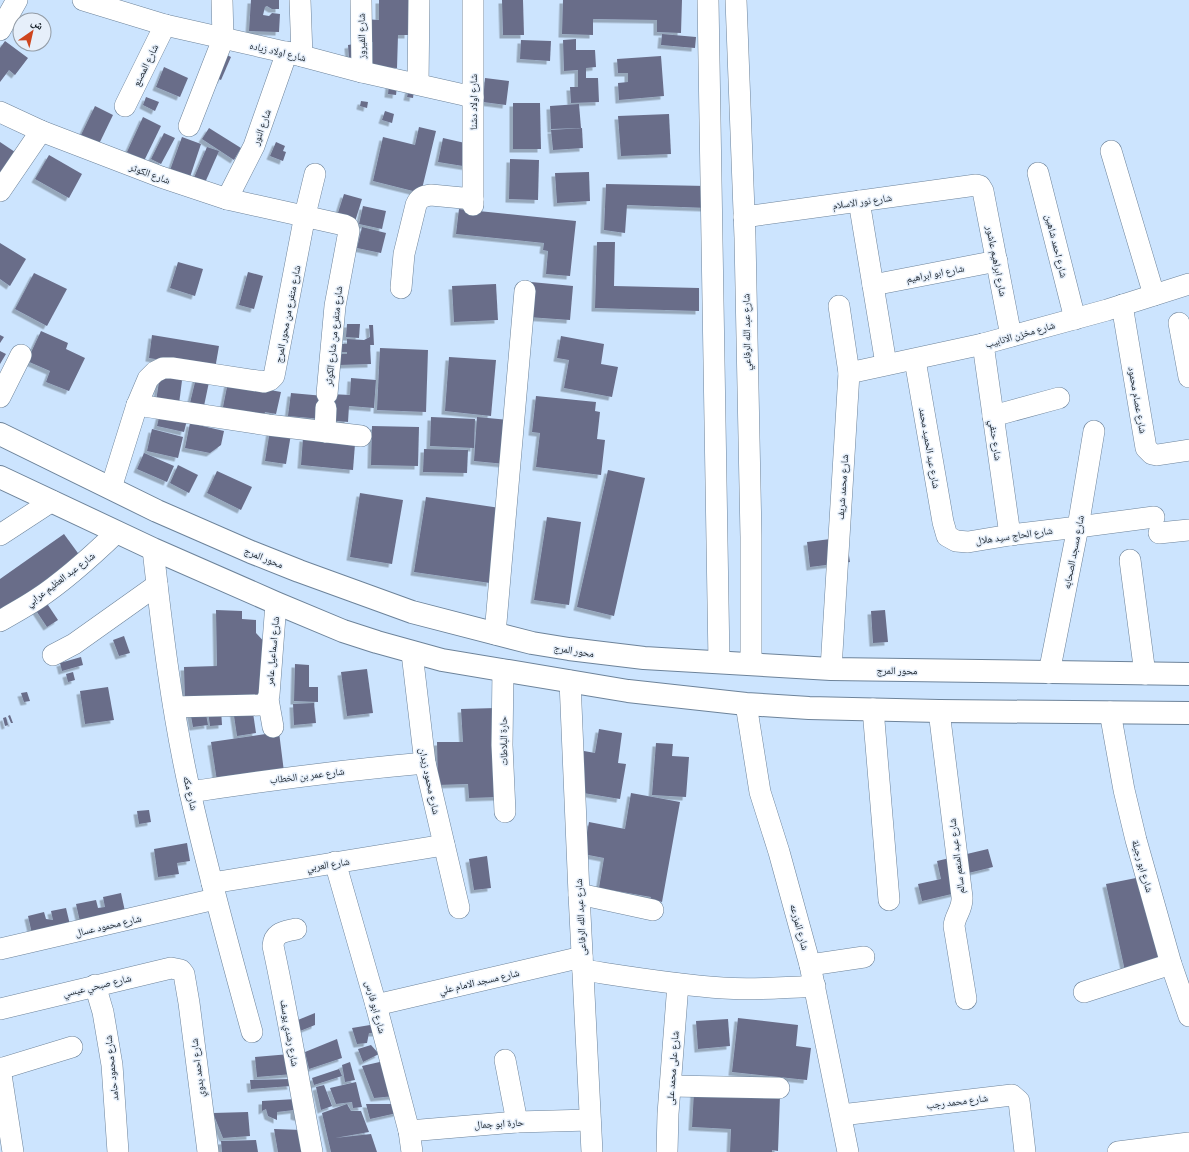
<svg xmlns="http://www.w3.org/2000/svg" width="1189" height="1152" viewBox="0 0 1189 1152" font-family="Signika,'Noto Naskh Arabic',sans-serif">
<defs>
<filter id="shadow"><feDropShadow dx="-3.5" dy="3.5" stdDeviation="0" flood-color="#0004"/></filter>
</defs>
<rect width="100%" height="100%" fill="#cce4fe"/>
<g fill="#696d89" filter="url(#shadow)">
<path d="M251 0H279V9H272L267 6 265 7 263 15 269 16 272 13 280 14 279 32 249 31Z"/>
<path d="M379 0H408V35H398L397 68 372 67 373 42H363V19L379 20Z"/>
<path d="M502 0H523L524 35H503Z"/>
<path d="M563 0H682L681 33 657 32V20L593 19V35L562 34Z"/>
<path d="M662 34 696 37 695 48 661 45Z"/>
<path d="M576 39V50H595L596 67 586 68V78H598L599 102 571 103 570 87H578V70L564 71 563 40Z"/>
<path d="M521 40 551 41 550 61 520 59Z"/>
<path d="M5 41 28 58 15 75 9 70 0 82V48Z"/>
<path d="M354 44 355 57H349L348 45Z"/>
<path d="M225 54 231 57 221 80 213 77Z"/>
<path d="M661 56 664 96 619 100 618 83 628 82V73H618L617 59Z"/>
<path d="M164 67 188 78 180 97 156 87Z"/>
<path d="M485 78 509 81 506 105 483 102Z"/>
<path d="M389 85 397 86 396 95 388 94Z"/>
<path d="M409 88 414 90 413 98 407 97Z"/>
<path d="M146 97 159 102 155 111 143 105Z"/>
<path d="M361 101 368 102 367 108 360 106Z"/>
<path d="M513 103H540L541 149H513Z"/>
<path d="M579 104 581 128 551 129 550 106Z"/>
<path d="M95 106 113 115 99 144 81 135Z"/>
<path d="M385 111 394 114 392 123 382 120Z"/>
<path d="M669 114 671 154 621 156 618 116Z"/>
<path d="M143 117 161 126 144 161 127 152Z"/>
<path d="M419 127 436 131 421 193 373 181 383 137 415 145Z"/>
<path d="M209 128 241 148 234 160 202 139Z"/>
<path d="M582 128 583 148 553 150 551 130Z"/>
<path d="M164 133 175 138 161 164 151 159Z"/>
<path d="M182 137 201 144 189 180 169 173Z"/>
<path d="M443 138 465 143 469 167 438 162Z"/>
<path d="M0 142 18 154 0 182Z"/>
<path d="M276 142 285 146 283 151 286 152 283 161 270 156Z"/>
<path d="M207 147 219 151 204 185 193 180Z"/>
<path d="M49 155 82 174 69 198 35 179Z"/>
<path d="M510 159 539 160 538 200 509 199Z"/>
<path d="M589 172 590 201 557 203 555 173Z"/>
<path d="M606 184 707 186 708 208 627 205 625 233 604 230Z"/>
<path d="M344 194 362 199 354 225 336 219Z"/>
<path d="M363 206 386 211 382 229 359 224Z"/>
<path d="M459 209 576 221 570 276 546 274 548 251 543 250 544 243 456 234Z"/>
<path d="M362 227 386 233 381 253 357 248Z"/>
<path d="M597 242H615L614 286 699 288V311L595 308Z"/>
<path d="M0 243 26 259 10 286 0 279Z"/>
<path d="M178 262 203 269 195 296 170 288Z"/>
<path d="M248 272 263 276 254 309 239 305Z"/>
<path d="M34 273 67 289 47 326 15 309Z"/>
<path d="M531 282 573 286 570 320 528 317Z"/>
<path d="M496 284 498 320 454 322 452 286Z"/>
<path d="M347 324H360L359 338 346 337Z"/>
<path d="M369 325H373L374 345H370L371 364 339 365 340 354H347V352H340V344H347V339L364 340 370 337Z"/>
<path d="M41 331 68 343 66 349 85 358 69 391 46 382 50 371 27 361Z"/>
<path d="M0 335 4 337 0 343Z"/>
<path d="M152 335 219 346 215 369 149 358Z"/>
<path d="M561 336 604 344 601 364 618 367 612 397 564 388 569 360 557 358Z"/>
<path d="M380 348 428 350 426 412 377 410Z"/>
<path d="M0 351 6 354 0 364Z"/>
<path d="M449 357 496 360 491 416 445 411Z"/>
<path d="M161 369 183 373 179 404 156 401Z"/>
<path d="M197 374 209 382 204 406 190 403Z"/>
<path d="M351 378 376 380 374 408 349 406 348 422 328 420 330 394 350 395Z"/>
<path d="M228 382 281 392 276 414 265 412 263 420 222 412Z"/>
<path d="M291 393 324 396 322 419 288 416Z"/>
<path d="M536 396 596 402 595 411 600 412 597 439 605 440 601 475 536 467 540 433 532 432Z"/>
<path d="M161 409 188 416 184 432 157 426Z"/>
<path d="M431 417 475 419 474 448 430 446Z"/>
<path d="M477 417 509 420 505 464 474 461Z"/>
<path d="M190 423 224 431 221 445 210 453 185 448Z"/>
<path d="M372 426 419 427 418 466 371 465Z"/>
<path d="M152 429 183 437 178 458 147 451Z"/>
<path d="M270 430 291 434 286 464 265 461Z"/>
<path d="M303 438 355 444 353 470 301 465Z"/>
<path d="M424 449 468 450 467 473 423 472Z"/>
<path d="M144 453 174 466 167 482 137 469Z"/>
<path d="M178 465 198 475 189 493 170 483Z"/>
<path d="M608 470 645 478 614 616 577 607Z"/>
<path d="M217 471 252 487 241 510 207 493Z"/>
<path d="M360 493 403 500 392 564 350 557Z"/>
<path d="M426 497 500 508 490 583 414 572Z"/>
<path d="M547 517 581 522 569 605 534 600Z"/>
<path d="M64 534 83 560 0 612V579Z"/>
<path d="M846 537 850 562 810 567 807 542Z"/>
<path d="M44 599 58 620 47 627 33 606Z"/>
<path d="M216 610 242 611V619L256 620V633L269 647 266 698 185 702 184 667 217 666Z"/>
<path d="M885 610 888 642 873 643 871 611Z"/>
<path d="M124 636 130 653 119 656 113 640Z"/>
<path d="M81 657 83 665 62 671 60 663Z"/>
<path d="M295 664 309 665V687H318V702L294 701Z"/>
<path d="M367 669 373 713 347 716 341 672Z"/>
<path d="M73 672 75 680 68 682 66 674Z"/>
<path d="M108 687 114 720 85 724 80 691Z"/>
<path d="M27 692 30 701 24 702 21 693Z"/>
<path d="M314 703 316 723 294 725 293 704Z"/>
<path d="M252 706 256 733 237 736 233 709Z"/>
<path d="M205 708 208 725 193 727 190 711Z"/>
<path d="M496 708 500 797 469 798 468 784 438 785 437 742H463L461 709Z"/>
<path d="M221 709 222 725 210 726 208 711Z"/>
<path d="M10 715 13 723H11L8 716Z"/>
<path d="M6 717 8 725 5 726 3 718Z"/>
<path d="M599 729 622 733 618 763 626 764 620 799 577 792 584 751 595 753Z"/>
<path d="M279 732 284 772 217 781 211 742Z"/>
<path d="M656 743 673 744 672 756 689 757 686 797 652 795Z"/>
<path d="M631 793 680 802 662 902 650 899 651 897 599 888 604 858 583 854 589 822 625 829Z"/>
<path d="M149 810 151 822 139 824 137 811Z"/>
<path d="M187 843 190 861 177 863 179 874 158 877 154 849Z"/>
<path d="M988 849 993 867 952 877 956 893 922 901 918 884 941 879 937 861Z"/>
<path d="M487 856 491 888 474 890 469 859Z"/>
<path d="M1156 874 1175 961 1125 971 1106 884Z"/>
<path d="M121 893 126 916 81 926 76 904 96 900 98 908 105 907 103 897Z"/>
<path d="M66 908 71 929 33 938 28 916 44 912 46 919 53 920 51 911Z"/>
<path d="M315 1013V1025L295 1033 293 1022Z"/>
<path d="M738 1018 798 1025 796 1046 811 1048 807 1080 732 1072Z"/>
<path d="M728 1019 730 1046 698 1049 696 1021Z"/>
<path d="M376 1024 381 1033H369L367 1043 357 1044 352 1028Z"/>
<path d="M337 1039 342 1058 309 1069 305 1052Z"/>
<path d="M371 1045 379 1054 363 1062 358 1049Z"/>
<path d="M290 1054 293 1074 257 1077 255 1057Z"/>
<path d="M384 1061 395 1096 374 1098 362 1066Z"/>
<path d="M350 1062 355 1080 345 1082 342 1065Z"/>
<path d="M339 1069 342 1076 314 1085 312 1078Z"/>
<path d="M289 1079 291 1086 251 1089 250 1080Z"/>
<path d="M356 1082 362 1107 353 1108 352 1102 336 1104 330 1088Z"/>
<path d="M324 1085 332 1106 321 1110 316 1087Z"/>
<path d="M694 1091 780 1096 778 1151 772 1150V1152H730L731 1129 692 1127Z"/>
<path d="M296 1099 300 1118 294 1116V1110L277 1112V1120L268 1116 266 1109 262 1111V1101Z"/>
<path d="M347 1104 351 1111H361L369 1132 335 1138 371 1134 377 1152H331L322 1113Z"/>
<path d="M366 1104H397V1113L370 1119Z"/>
<path d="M248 1112 250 1136 223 1138 213 1113Z"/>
<path d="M274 1129 302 1130 306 1152H278Z"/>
<path d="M256 1140 258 1152H222L221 1141Z"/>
</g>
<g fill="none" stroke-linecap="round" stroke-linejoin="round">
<g stroke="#6d839a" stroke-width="22">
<g id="minor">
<path d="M83 0 165 25 302 56 362 72 473 97"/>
<path d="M300 0 302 56"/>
<path d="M361 0 362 72"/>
<path d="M473 0V205"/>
<path d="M708 0 719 662"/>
<path d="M736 0 745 238 751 537V664"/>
<path d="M0 30 17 0"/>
<path d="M418 84 419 0"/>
<path d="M125 106 165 25"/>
<path d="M0 112 41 131 161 177 227 199 344 225 348 227 349 231 335 306 327 394"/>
<path d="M189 126 223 39 222 0"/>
<path d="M1111 151 1154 295"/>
<path d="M1038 173 1075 319"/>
<path d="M0 191 41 131"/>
<path d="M227 199 254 146 287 52"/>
<path d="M859 201 886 364"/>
<path d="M744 217 976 185 980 186 983 191 1011 336"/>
<path d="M873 285 997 261"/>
<path d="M401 288 404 254 416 205C419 198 423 196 431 195L473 199"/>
<path d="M1122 305 1146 448 1152 454 1157 455 1189 450"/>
<path d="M1179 323 1189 377"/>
<path d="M983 344 1010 535"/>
<path d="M915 360 943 522 947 536 956 541 968 542 1010 535 1078 527 1154 517"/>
<path d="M849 373 983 344 1107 310 1189 284"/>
<path d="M0 397 21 355"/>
<path d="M137 405 268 425 361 436"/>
<path d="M993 416 1059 398"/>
<path d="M325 432 326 408"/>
<path d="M111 488 137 405 148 379 155 372 163 368H172L264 382 270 380 274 376 305 215 315 174"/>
<path d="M1159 533 1189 530"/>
<path d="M0 535 52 501"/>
<path d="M153 549C162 630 172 712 190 792 208 873 230 952 252 1032"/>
<path d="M1130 560 1145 674"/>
<path d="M0 621C12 614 25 607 37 599 66 580 92 556 117 532"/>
<path d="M495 634 525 291"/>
<path d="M412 653 425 763 459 908"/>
<path d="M53 655 74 644 157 585"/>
<path d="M831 669 849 373 839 306"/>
<path d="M503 670 502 745 505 812"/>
<path d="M1049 673 1078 527 1094 431"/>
<path d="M570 681 579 894 592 1152"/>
<path d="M268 699 273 727"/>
<path d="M746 704 760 792 779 852 810 965 848 1152"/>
<path d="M174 707 260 705C265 703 267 701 269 695L276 603"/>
<path d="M873 709 889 900"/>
<path d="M939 711 962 897C963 909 955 915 954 926L966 999"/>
<path d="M1110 712 1124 790 1136 840 1171 964 1189 1016"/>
<path d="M190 792C268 780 346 770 425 763"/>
<path d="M335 862 376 1005 409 1131 412 1152"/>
<path d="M212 883 444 845"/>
<path d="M579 894 653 910"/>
<path d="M296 929C284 932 274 932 273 946 288 1015 299 1083 312 1152"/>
<path d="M0 949 215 899"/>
<path d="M810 965 864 957"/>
<path d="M583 970C629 977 676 985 723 988 753 990 784 988 815 986"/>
<path d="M95 985 103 1012 112 1065 118 1152"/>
<path d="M1084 992 1171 964"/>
<path d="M376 1005 582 957"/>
<path d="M0 1009 171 968 181 970 184 974 189 1003 208 1152"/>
<path d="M505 1060 517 1122"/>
<path d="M0 1068 13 1152"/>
<path d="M0 1069 72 1047"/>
<path d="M671 1086 779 1088"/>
<path d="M841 1115 1012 1095 1019 1101 1025 1152"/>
<path d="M409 1131 517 1122 590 1120"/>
<path d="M667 1152 668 1114 678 984"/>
<path d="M1118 1152 1189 1143"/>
</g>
</g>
<g stroke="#6d839a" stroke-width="24">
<g id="major">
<path d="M0 434 157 511 251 552 299 571 412 612 532 643 569 649 644 658 831 669 1189 674"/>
<path d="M0 477 153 549 276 603 343 631 377 642 442 660 628 691 746 704 809 708 939 711 1189 713"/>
</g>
</g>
<use href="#minor" stroke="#fff" stroke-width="21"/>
<use href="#major" stroke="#fff" stroke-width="22"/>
</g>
<g text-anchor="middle" stroke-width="3" stroke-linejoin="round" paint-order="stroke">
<g font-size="10" fill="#161f28" stroke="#e6effa">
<text transform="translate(361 36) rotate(-91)" y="4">شارع الفيروز</text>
<text transform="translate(278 51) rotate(13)" y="4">شارع اولاد زياده</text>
<text transform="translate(145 65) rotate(-64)" y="4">شارع المصنع</text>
<text transform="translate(473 102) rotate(-90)" y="4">شارع اولاد دشنا</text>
<text transform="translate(261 127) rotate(-70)" y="4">شارع النور</text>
<text transform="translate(150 173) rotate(20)" y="4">شارع الكوثر</text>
<text transform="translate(862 201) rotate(-8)" y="4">شارع نور الاسلام</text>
<text transform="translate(1057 246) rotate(76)" y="4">شارع احمد شاهين</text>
<text transform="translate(997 261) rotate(79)" y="4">شارع ابراهيم عاشور</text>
<text transform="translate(935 273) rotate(-11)" y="4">شارع ابو ابراهيم</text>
<text transform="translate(287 314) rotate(-79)" y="4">شارع متفرع من محور المرج</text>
<text transform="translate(746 332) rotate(-91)" y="4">شارع عبد الله الرفاعي</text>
<text transform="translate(1020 334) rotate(-16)" y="4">شارع مخزن الانابيب</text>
<text transform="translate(333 336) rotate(-84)" y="4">شارع متفرع من شارع الكوثر</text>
<text transform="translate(1138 400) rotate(80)" y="4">شارع عصام محمود</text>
<text transform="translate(996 440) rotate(82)" y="4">شارع حنفي</text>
<text transform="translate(930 448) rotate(80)" y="4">شارع عبد الحميد محمد</text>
<text transform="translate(842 487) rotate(-86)" y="4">شارع محمد شريف</text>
<text transform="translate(1014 535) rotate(-8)" y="4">شارع الحاج سيد هلال</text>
<text transform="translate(1073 552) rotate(-79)" y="4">شارع مسجد الصحابه</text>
<text transform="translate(264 557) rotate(22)" y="4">محور المرج</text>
<text transform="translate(60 579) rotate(-37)" y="4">شارع عبد العظيم عرابي</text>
<text transform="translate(574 650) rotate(9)" y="4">محور المرج</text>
<text transform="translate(272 651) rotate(-85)" y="4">شارع اسماعيل عامر</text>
<text transform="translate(897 670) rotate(1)" y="4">محور المرج</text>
<text transform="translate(503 741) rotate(-91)" y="4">حارة البلاطات</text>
<text transform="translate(307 775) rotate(-7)" y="4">شارع عمر بن الخطاب</text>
<text transform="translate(430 781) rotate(78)" y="4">شارع محمود زيدان</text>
<text transform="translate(191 793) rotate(77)" y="4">شارع مكه</text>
<text transform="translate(956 856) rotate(-97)" y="4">شارع عبد المنعم سالم</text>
<text transform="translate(328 864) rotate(-9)" y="4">شارع العربي</text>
<text transform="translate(1143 866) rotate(74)" y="4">شارع ابو رجيلة</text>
<text transform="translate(580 917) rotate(-93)" y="4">شارع عبد الله الرفاعى</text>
<text transform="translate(108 925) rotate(-13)" y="4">شارع محمود عسال</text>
<text transform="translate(800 927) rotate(75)" y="4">شارع المزرعه</text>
<text transform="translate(479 981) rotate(-13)" y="4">شارع مسجد الامام علي</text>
<text transform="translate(97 985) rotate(-13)" y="4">شارع صبحي عيسي</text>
<text transform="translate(376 1007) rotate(75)" y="4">شارع ابو فارس</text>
<text transform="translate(290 1033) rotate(80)" y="4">شارع رشدي يوسف</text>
<text transform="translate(111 1068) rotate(-96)" y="4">شارع محمود حامد</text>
<text transform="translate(197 1068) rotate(-97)" y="4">شارع احمد بدوي</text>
<text transform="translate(672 1068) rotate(-86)" y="4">شارع على محمد على</text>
<text transform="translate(957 1101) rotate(-7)" y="4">شارع محمد رجب</text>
<text transform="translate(499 1123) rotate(-3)" y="4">حارة ابو جمال</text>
</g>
</g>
<g transform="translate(32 32) rotate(34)"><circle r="19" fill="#e6effa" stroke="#939ca6"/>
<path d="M0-3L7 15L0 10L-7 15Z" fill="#ce451e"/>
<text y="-6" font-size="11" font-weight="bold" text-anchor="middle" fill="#161f28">ش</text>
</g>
</svg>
